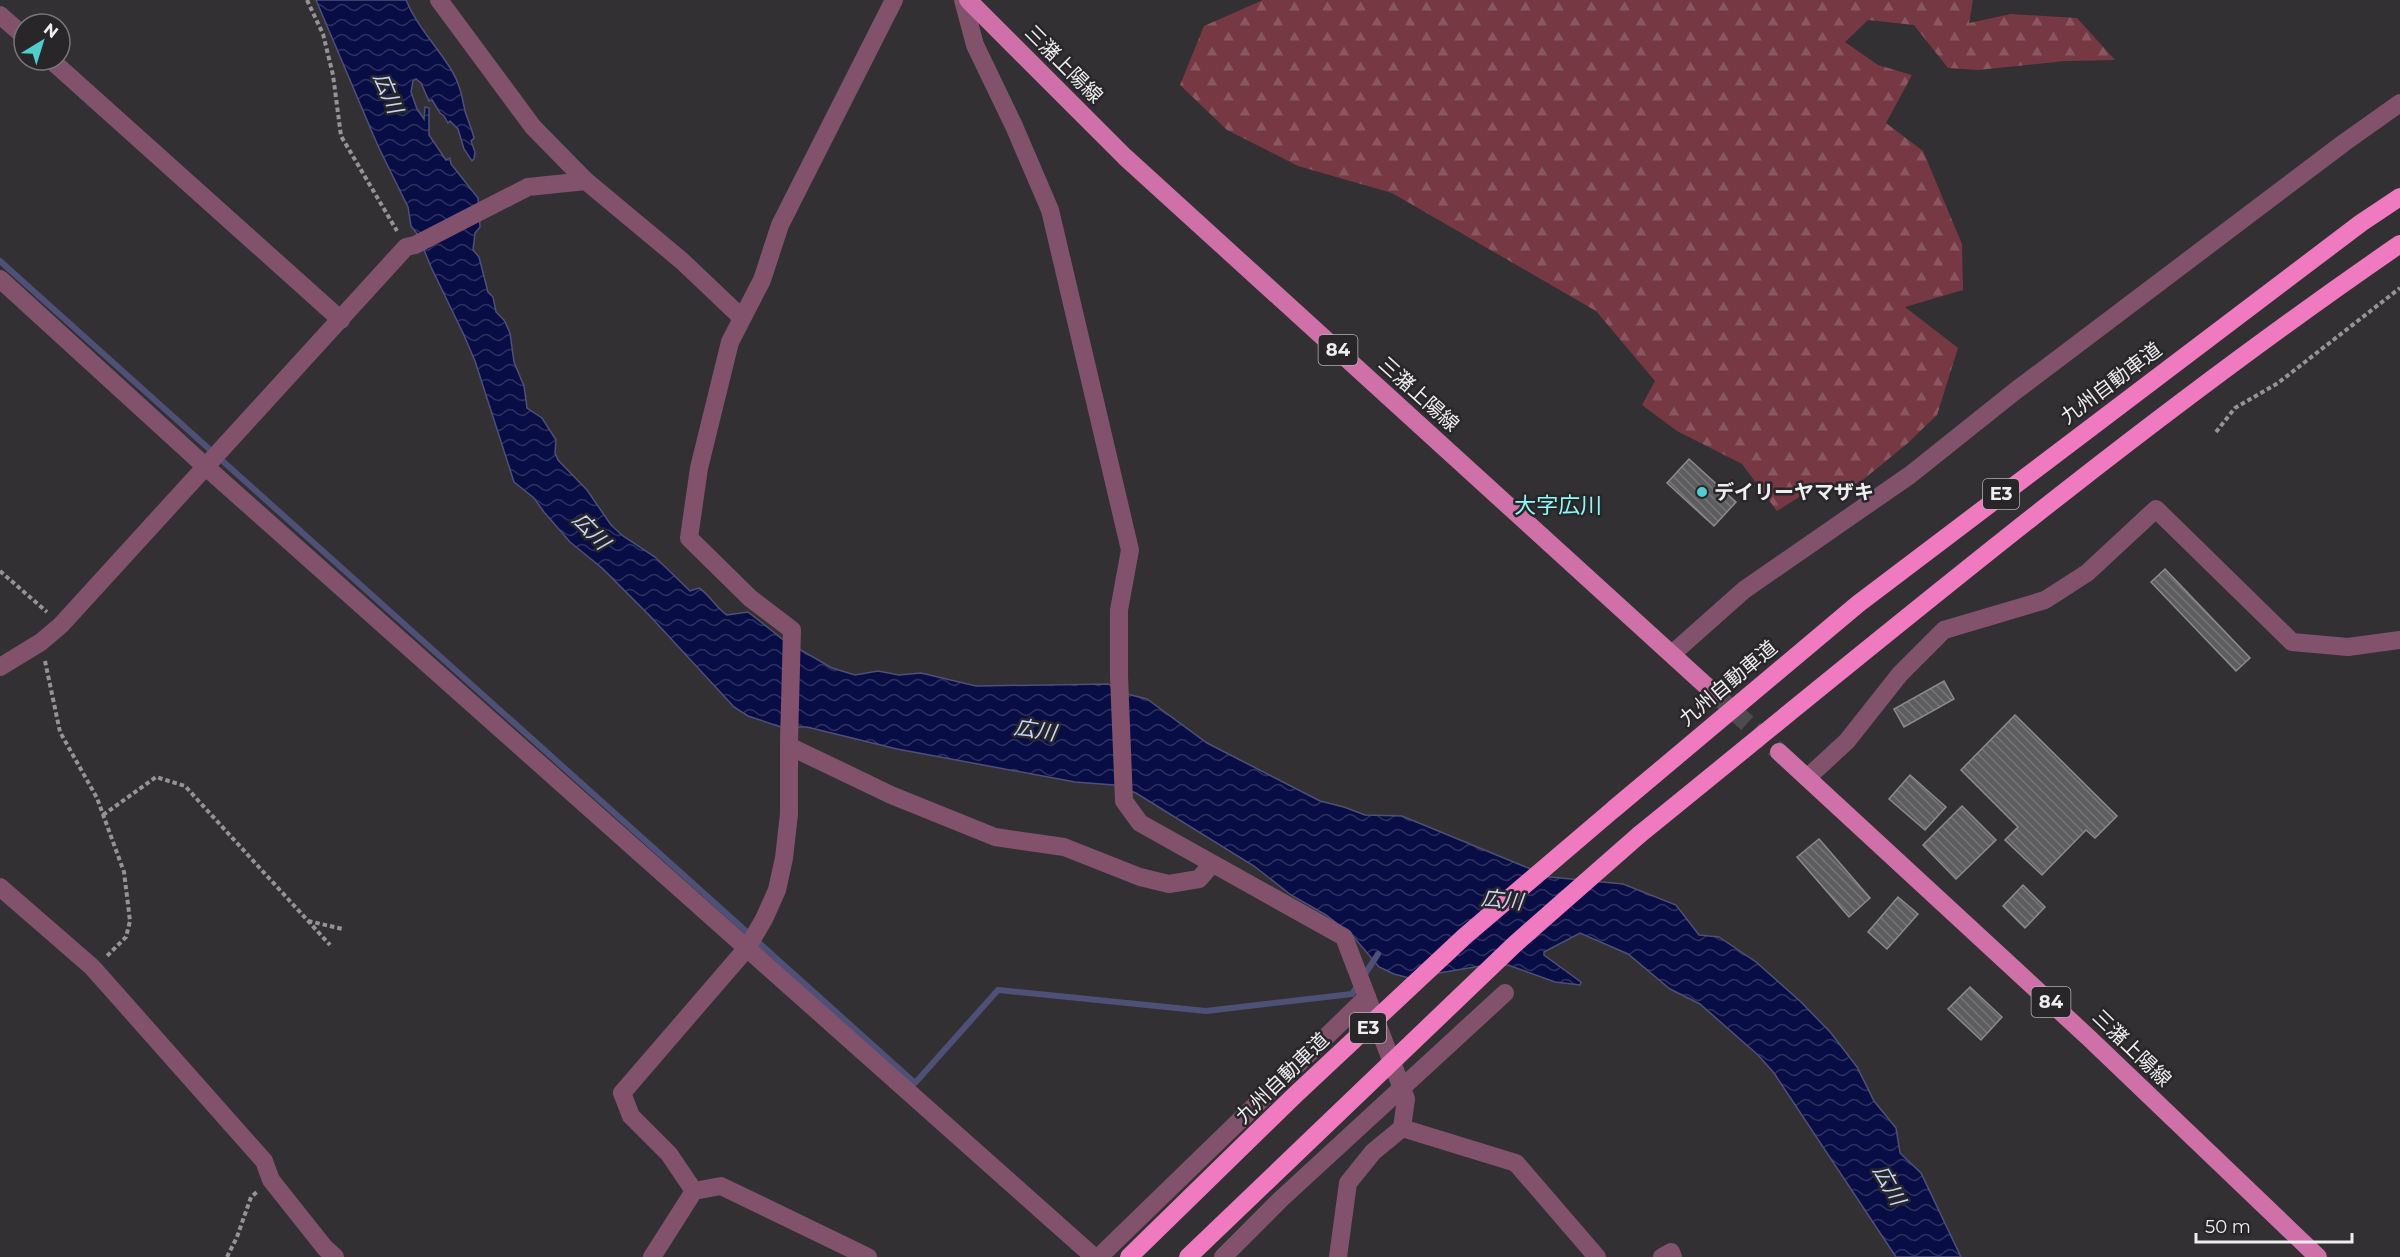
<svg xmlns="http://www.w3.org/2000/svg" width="2400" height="1257" viewBox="0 0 2400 1257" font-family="Montserrat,'Noto Sans JP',sans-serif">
<defs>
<pattern id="forest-firs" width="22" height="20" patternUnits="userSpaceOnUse" patternTransform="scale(1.5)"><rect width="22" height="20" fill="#763944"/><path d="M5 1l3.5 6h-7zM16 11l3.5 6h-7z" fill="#8a565f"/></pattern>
<pattern id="water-waves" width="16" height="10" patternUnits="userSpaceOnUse" patternTransform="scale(1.5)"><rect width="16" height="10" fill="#090d45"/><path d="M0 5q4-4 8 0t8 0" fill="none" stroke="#2d3160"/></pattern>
<pattern id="building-back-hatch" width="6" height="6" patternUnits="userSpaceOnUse" patternTransform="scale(1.5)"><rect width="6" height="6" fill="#5d5d60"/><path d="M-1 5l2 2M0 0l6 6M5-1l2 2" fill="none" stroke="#757577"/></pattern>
</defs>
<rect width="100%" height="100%" fill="#323032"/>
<path fill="url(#forest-firs)" d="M1263 0H1973L1969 23 2011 14 2077 18 2115 60 2065 61 1978 70 1948 68 1914 25 1868 20 1845 42 1878 65 1912 75 1886 123 1923 151 1962 244 1963 290 1905 307 1958 348 1937 415 1908 443 1859 483 1820 484 1777 511 1742 464 1677 431 1642 405 1655 381 1596 311 1392 193 1298 166 1227 130 1180 85 1204 26Z"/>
<path fill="url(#water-waves)" stroke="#4e5078" stroke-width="1.5" d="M316 0H406C417 27 437 46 452 71 460 84 462 97 465 111 468 121 472 129 474 138L471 141 475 152 474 159 472 161 464 149 458 129 450 121 448 123 444 116 440 113 432 100 429 101 421 83 416 79 413 81 411 92 417 109 424 119 425 107 429 108V135L446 160 450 158 451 164 478 198 480 227 475 233 473 250 479 257 488 292 493 297 496 312 504 320 510 333 514 362 524 386 527 408 542 418 556 440 555 453 558 460 587 490 611 525 623 536 655 557 690 591 699 588C710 595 716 608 727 615L748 612 785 641 832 668 855 675 878 671 899 675 921 673 976 686 1108 684 1127 694 1147 699 1207 743 1320 801 1344 807 1365 815 1402 816 1550 877 1623 884 1676 905 1699 935 1719 937 1756 962 1801 1002 1831 1033 1857 1067 1874 1101 1896 1128 1900 1153 1921 1173 1961 1257H1896L1774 1073 1758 1055 1700 1004 1670 989 1628 954 1580 933 1544 952V955L1581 982 1580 985 1555 982 1508 965H1487L1409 978 1394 974 1379 967 1352 935 1326 915 1291 895 1254 866 1136 793 1114 785 1075 782 897 749 807 727H781L748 716 734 707 650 616 602 568 570 542 544 512 534 498 514 482 475 361 463 333 431 267 418 235 411 226 408 207 378 146Z"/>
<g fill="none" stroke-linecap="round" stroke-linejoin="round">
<path stroke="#4e5078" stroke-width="6" d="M0 261 915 1083 998 990 1206 1011 1352 994 1378 954"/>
</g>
<g fill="url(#building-back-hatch)" stroke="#8b8b8e" stroke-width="1.5">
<path d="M1689 459 1736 502 1714 526 1667 483Z"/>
<path d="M2165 569 2250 658 2236 671 2151 582Z"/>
<path d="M1944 681 1954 699 1904 727 1894 709Z"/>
<path d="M2015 715 2117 816 2095 838 2086 830 2042 875 2005 840 2018 827 1961 770Z"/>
<path d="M1910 775 1946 807 1925 830 1889 799Z"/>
<path d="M1962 806 1996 840 1956 879 1923 845Z"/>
<path d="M1819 839 1870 898 1849 917 1797 857Z"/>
<path d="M2023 885 2045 907 2025 928 2003 906Z"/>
<path d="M1898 897 1918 914 1887 949 1868 932Z"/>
<path d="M1970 987 2002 1017 1981 1040 1948 1009Z"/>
</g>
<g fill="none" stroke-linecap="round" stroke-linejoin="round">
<path stroke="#4e4c4e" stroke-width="18" stroke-dasharray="18 9" stroke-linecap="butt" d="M1714 693 1779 752"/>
<g stroke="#959395" stroke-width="4" stroke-dasharray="4.5 3" stroke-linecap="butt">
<path d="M307 0 323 34 333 75 341 136 397 231"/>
<path d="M2216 432 2235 408 2278 383 2400 288"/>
<path d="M0 571 47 612"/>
<path d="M45 661 60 732 97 798 124 872 130 921 126 937 107 956"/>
<path d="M103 815 156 777 185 786 330 945"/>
<path d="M308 921 343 929"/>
<path d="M227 1257 237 1237 251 1197 258 1191"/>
</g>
<g stroke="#82526d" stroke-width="18">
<path d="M439 0 533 127 586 181"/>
<path d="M963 0 975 45 1014 126 1050 210 1130 550 1119 610V676L1124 801 1140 823 1344 937 1406 1099 1402 1128 1373 1152 1348 1183 1338 1257"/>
<path d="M0 15 24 36"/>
<path d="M51 60 341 320"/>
<path d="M0 279 206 467 1094 1257"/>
<path d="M1672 654 1744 590 1910 475 2014 392 2345 142 2400 103"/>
<path d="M0 667 41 642 61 625 406 247 415 245 528 187 586 181 682 261 741 317"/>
<path d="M789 746 891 795 995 837 1064 847 1140 877 1169 884 1199 879 1212 864"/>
<path d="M1807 778 1847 741 1900 674 1944 630 2045 600 2087 573 2156 509 2292 642 2348 647 2400 640"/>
<path d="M0 887 92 967 264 1161 271 1180 325 1248 335 1257"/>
<path d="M1402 1128 1516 1163 1597 1257"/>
<path d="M694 1191 669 1154 631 1116 622 1093 747 948 764 919 777 890 784 858 789 814V741L792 630 750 598 689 538 699 468 730 342 762 280 780 225 894 0"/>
<path d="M652 1257 694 1191 721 1186 868 1257"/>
<path d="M1099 1257 1367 997"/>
<path d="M1223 1257 1281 1199 1505 993"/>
<path d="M1662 1257 1671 1252 1673 1257"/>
</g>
<g stroke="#d070a8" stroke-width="18">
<path d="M968 0 1125 157 1714 693"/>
<path d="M1779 752 2089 1038 2318 1257"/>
</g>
<g stroke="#ef7ac0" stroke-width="18">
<path d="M1615 808 1858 604 2361 223 2400 197"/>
<path d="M1639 835C1888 633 2135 426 2400 244"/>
</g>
<g stroke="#ef7ac0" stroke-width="18">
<path d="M1129 1257 1295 1095 1465 936 1615 808"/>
<path d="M1188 1257 1515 944 1639 835"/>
</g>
</g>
<circle fill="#52cdcd" stroke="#282628" stroke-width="2" cx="1702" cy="492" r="6"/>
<g text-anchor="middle" stroke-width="5" stroke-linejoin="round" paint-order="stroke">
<g fill="#282628" stroke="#b3b1b3" stroke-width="1.5">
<rect x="1318.5" y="335" width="39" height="30" rx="4.5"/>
<rect x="1983" y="479" width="36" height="30" rx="4.5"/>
<rect x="2031.5" y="987" width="39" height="30" rx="4.5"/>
<rect x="1350" y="1013" width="36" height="30" rx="4.5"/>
</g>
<g font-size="18" font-weight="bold" fill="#eeedef">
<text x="1338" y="356">84</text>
<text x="2001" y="500">E3</text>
<text x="2051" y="1008">84</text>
<text x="1368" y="1034">E3</text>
</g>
<g font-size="20" fill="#eeedef" stroke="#282628">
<text transform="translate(1064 64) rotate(45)" y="7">三潴上陽線</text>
<text transform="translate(2111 383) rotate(-37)" y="7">九州自動車道</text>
<text transform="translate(1419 394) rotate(42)" y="7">三潴上陽線</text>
<text transform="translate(1728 683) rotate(-40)" y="7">九州自動車道</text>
<text transform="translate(2132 1048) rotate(44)" y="7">三潴上陽線</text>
<text transform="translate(1282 1078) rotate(-44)" y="7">九州自動車道</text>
</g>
<g font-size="20" font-weight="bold" fill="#eeedef" stroke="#282628" text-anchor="start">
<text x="1714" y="499">デイリーヤマザキ</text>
</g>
<g font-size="21" font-style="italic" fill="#c8d5fa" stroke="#282628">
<text transform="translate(388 93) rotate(67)" y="7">広川</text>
<text transform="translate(591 531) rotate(46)" y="7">広川</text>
<text transform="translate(1035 730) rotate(9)" y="7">広川</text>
<text transform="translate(1502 900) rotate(6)" y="7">広川</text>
<text transform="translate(1889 1185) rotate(61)" y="7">広川</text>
</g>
<g font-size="22" fill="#8df9f9" stroke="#282628">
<text x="1558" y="513">大字広川</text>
</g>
</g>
<g transform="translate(42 42) rotate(38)"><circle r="28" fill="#282628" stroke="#777678" stroke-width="1.5"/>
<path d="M0-4.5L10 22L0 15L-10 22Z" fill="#52cdcd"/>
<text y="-9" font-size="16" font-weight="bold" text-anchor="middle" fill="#eeedef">N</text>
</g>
<path d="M2196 1233v9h156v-9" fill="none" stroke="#eeedef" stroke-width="3"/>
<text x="2205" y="1233" font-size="18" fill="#eeedef" stroke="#282628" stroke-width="4.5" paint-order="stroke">50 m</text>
</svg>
